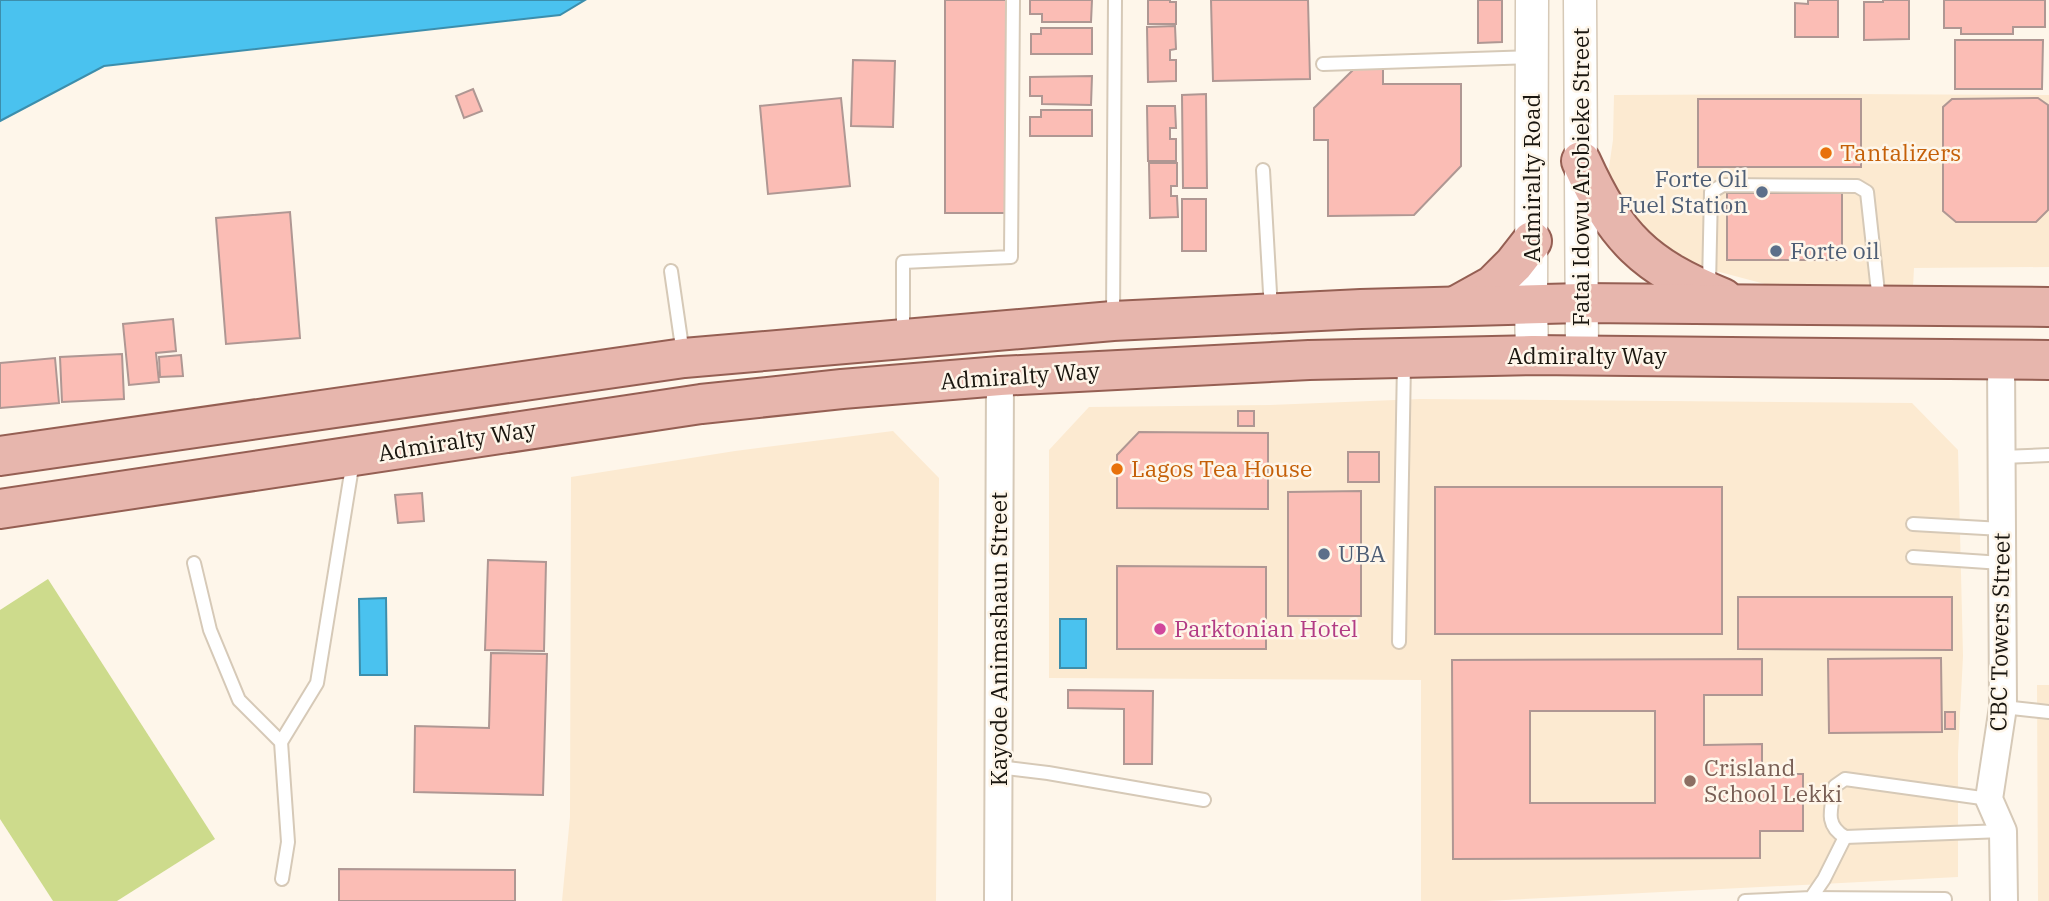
<svg xmlns="http://www.w3.org/2000/svg" width="2049" height="901" viewBox="0 0 2049 901" font-family="'IBM Plex Serif',serif">
<rect width="100%" height="100%" fill="#fef6ea"/>
<g fill="#fcead1">
<path d="M1845 94 2049 95V267L1914 268 1913 287H1813L1765 284 1697 266 1662 250 1635 228 1607 181 1613 140 1614 95Z"/>
<path d="M1420 399 1912 403 1958 450 1963 656 1958 754V877L1486 901H1421V680L1049 678V450L1089 407 1270 405Z"/>
<path d="M893 431 939 478 936 901H562L570 817 571 477 735 451Z"/>
<path d="M2037 685H2049V901H2038Z"/>
</g>
<path fill="#cddb8c" d="M48 579 215 839 117 901H53L0 819V610Z"/>
<g fill="#4ac2ef" stroke="#3c8eac" stroke-width="2">
<path d="M0 0H585L560 15 104 66 0 121Z"/>
<path d="M386 598 387 675H360L359 599Z"/>
<rect x="1060" y="619" width="26" height="49"/>
</g>
<g fill="#fbbdb5" stroke="#af9793" stroke-width="2" fill-rule="evenodd">
<rect x="945" y="0" width="66" height="213"/>
<path d="M1030 0H1092L1091 22H1042V14H1030Z"/>
<path d="M1148 0H1170V2H1176V24H1148Z"/>
<path d="M1211 0H1308L1310 79 1213 81Z"/>
<path d="M1478 0H1502V42L1478 43Z"/>
<path d="M1808 0H1838V37H1795V3L1808 4Z"/>
<path d="M1883 0H1909V39L1864 40V2H1883Z"/>
<path d="M1944 0H2045V27H2013V34H1961V28H1944Z"/>
<path d="M1175 26 1176 49 1170 50V60H1176V81L1148 82 1147 27Z"/>
<path d="M1041 28H1092V54H1031V34H1041Z"/>
<path d="M1955 40H2043L2042 89H1955Z"/>
<path d="M853 60 895 61 893 127 851 126Z"/>
<path d="M1354 69H1383V84H1461V166L1414 215 1328 216V140H1314V108Z"/>
<path d="M1092 76 1091 105 1042 104V96H1030V77Z"/>
<path d="M473 89 482 111 464 118 456 96Z"/>
<path d="M1206 94 1207 188H1183L1182 95Z"/>
<path d="M841 98 850 186 768 194 760 106Z"/>
<path d="M2038 98 2048 105V210L2036 222H1956L1943 211V107L1952 99Z"/>
<rect x="1698" y="99" width="163" height="68"/>
<path d="M1147 106H1175L1176 128H1170V139H1176V161H1148Z"/>
<path d="M1041 110H1092V136H1030V117H1041Z"/>
<path d="M1149 163H1177V186H1171V196H1177L1178 217 1150 218Z"/>
<rect x="1727" y="193" width="115" height="67"/>
<rect x="1182" y="199" width="24" height="52"/>
<path d="M290 212 300 338 226 344 216 218Z"/>
<path d="M173 319 176 351 156 353 159 382 129 385 123 324Z"/>
<path d="M122 354 124 399 62 402 60 357Z"/>
<path d="M181 355 183 376 160 377 159 357Z"/>
<path d="M55 358 59 403 0 408V363Z"/>
<rect x="1238" y="411" width="16" height="15"/>
<path d="M1139 432 1268 433V509L1117 508V455Z"/>
<rect x="1348" y="452" width="31" height="30"/>
<rect x="1435" y="487" width="287" height="147"/>
<path d="M1361 491V616H1288V492Z"/>
<path d="M422 493 424 521 398 523 395 495Z"/>
<path d="M488 560 546 562 544 651 485 650Z"/>
<path d="M1117 566 1266 567V649H1117Z"/>
<path d="M1738 597H1952V650L1738 649Z"/>
<path d="M491 653 547 654 543 795 414 792 415 726 489 728Z"/>
<path d="M1941 658 1942 732 1829 733 1828 659Z"/>
<path d="M1762 659V695H1704V745L1762 744V774H1803V831H1760V858L1453 859 1452 660ZM1530 711H1655V803H1530Z"/>
<path d="M1068 690 1153 691 1152 764H1124V709L1068 708Z"/>
<rect x="1945" y="712" width="10" height="17"/>
<path d="M339 869 515 870V901H339Z"/>
</g>
<g fill="none" stroke-linecap="round" stroke-linejoin="round">
<g stroke="#d6c9b7" stroke-width="16">
<g id="service">
<path d="M1323 64 1532 57"/>
<path d="M1263 170 1271 310"/>
<path d="M671 271 683 354"/>
<path d="M1709 285 1711 192 1723 185 1857 186 1867 192 1879 301"/>
<path d="M1113 318 1115 0"/>
<path d="M903 336V262L1011 257 1013 0"/>
<path d="M2002 457 2049 455"/>
<path d="M1913 524 2002 529"/>
<path d="M1913 557 2002 563"/>
<path d="M194 563 210 630 239 700 281 742 288 842 282 879"/>
<path d="M1399 642 1404 363"/>
<path d="M2003 707 2049 712"/>
<path d="M281 742 317 683 353 461"/>
<path d="M998 767 1048 773 1204 800"/>
<path d="M1989 799 1845 779 1835 786C1832 807 1823 824 1845 837L2003 831"/>
<path d="M1811 898 1945 899"/>
<path d="M1745 901 1811 898 1824 879 1845 837"/>
</g>
</g>
<g stroke="#d6c9b7" stroke-width="30">
<g id="minor">
<path d="M2001 360 2003 707 1989 799 2003 831 2004 901"/>
<path d="M998 901 1000 376"/>
</g>
</g>
<g stroke="#d6c9b7" stroke-width="35">
<g id="tertiary">
<path d="M1532 0 1531 304 1532 355"/>
<path d="M1580 0 1582 355"/>
</g>
</g>
<g stroke="#955f53" stroke-width="42">
<g id="primary">
<path d="M1581 161C1616 238 1644 266 1723 298"/>
<path d="M1457 305 1493 285 1514 264 1532 241"/>
<path d="M0 456 684 358 1113 321 1361 309 1582 303 2049 307"/>
<path d="M0 509 701 404 842 389 1000 376 1309 360 1532 355 2049 360"/>
</g>
</g>
<use href="#service" stroke="#fff" stroke-width="12"/>
<use href="#minor" stroke="#fff" stroke-width="26"/>
<use href="#tertiary" stroke="#fff" stroke-width="32"/>
<use href="#primary" stroke="#e7b6ad" stroke-width="38"/>
</g>
<g fill="#e8710a" stroke="#fef6ea" stroke-width="2.5">
<circle cx="1826" cy="153" r="7"/>
<circle cx="1117" cy="469" r="7"/>
</g>
<g fill="#5c6f8a" stroke="#fef6ea" stroke-width="2.5">
<circle cx="1762" cy="192" r="7"/>
<circle cx="1776" cy="251" r="7"/>
<circle cx="1324" cy="554" r="7"/>
</g>
<circle fill="#d1479c" stroke="#fef6ea" stroke-width="2.5" cx="1160" cy="629" r="7"/>
<circle fill="#8d6e63" stroke="#fef6ea" stroke-width="2.5" cx="1690" cy="781" r="7"/>
<g text-anchor="middle" stroke-width="5" stroke-linejoin="round" paint-order="stroke">
<g font-size="23" fill="#c56008" stroke="#fef6ea" text-anchor="start">
<text x="1840" y="161">Tantalizers</text>
<text x="1131" y="477">Lagos Tea House</text>
</g>
<g font-size="23" fill="#1a160f" stroke="#fef6ea">
<text transform="translate(1581 177) rotate(-90)" y="8">Fatai Idowu Arobieke Street</text>
<text transform="translate(1532 178) rotate(-90)" y="8">Admiralty Road</text>
<text x="1587" y="364">Admiralty Way</text>
<text transform="translate(1020 376) rotate(-4)" y="8">Admiralty Way</text>
<text transform="translate(457 441) rotate(-9)" y="8">Admiralty Way</text>
<text transform="translate(2000 632) rotate(-89)" y="8">CBC Towers Street</text>
<text transform="translate(999 639) rotate(-90)" y="8">Kayode Animashaun Street</text>
</g>
<g font-size="23" fill="#4e5e75" stroke="#fef6ea" text-anchor="start">
<text x="1748" y="187" text-anchor="end">Forte Oil<tspan x="1748" dy="26">Fuel Station</tspan></text>
<text x="1790" y="259">Forte oil</text>
<text x="1338" y="562">UBA</text>
</g>
<g font-size="23" fill="#b23c85" stroke="#fef6ea" text-anchor="start">
<text x="1174" y="637">Parktonian Hotel</text>
</g>
<g font-size="23" fill="#785e54" stroke="#fef6ea" text-anchor="start">
<text x="1704" y="776">Crisland<tspan x="1704" dy="26">School Lekki</tspan></text>
</g>
</g>
</svg>
